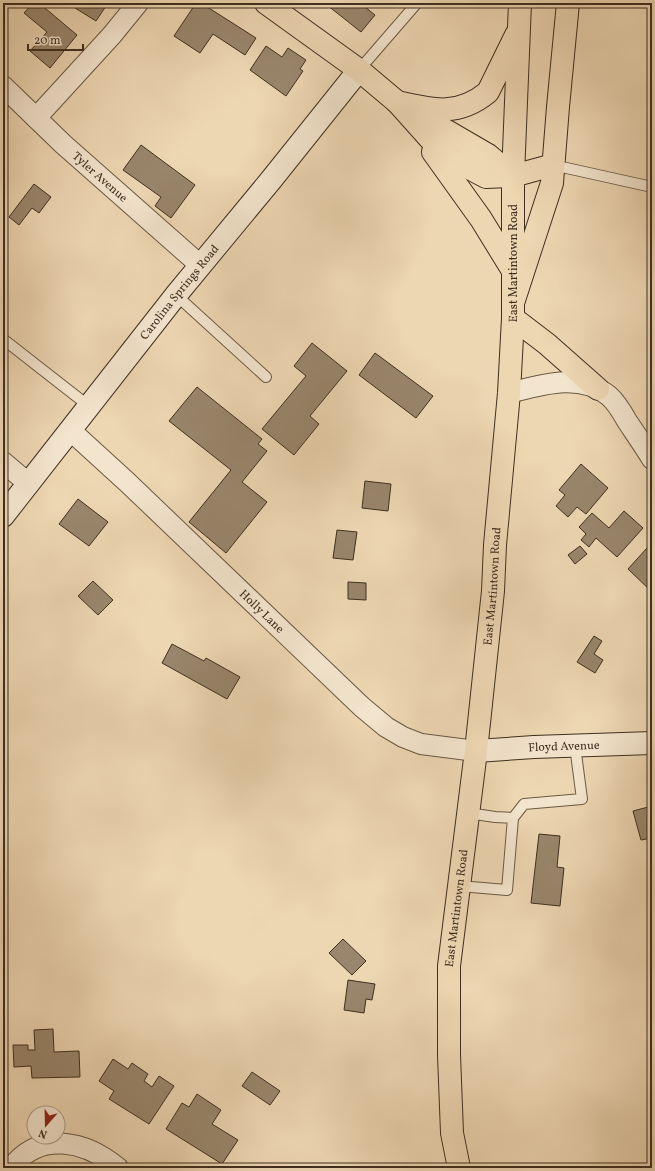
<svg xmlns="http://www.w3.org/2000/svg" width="655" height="1171" viewBox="0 0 655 1171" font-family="Vollkorn,serif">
<rect width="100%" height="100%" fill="#edd6b2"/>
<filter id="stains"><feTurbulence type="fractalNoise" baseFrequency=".005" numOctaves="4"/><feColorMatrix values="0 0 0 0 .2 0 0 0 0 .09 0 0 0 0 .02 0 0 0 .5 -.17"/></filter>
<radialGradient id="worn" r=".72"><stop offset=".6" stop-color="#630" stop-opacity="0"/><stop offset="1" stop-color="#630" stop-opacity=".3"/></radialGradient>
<g fill="#99866c" stroke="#3f2f20">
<path d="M33 3H39L77 35 50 68 30 51 47 32 24 13Z"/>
<path d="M67 3H108L96 21Z"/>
<path d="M112 3H127L123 10Z"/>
<path d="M196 3H201L256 38 245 55 213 34 200 53 174 36Z"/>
<path d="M329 3H360L375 15 361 32 327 5Z"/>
<path d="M266 46 282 57 288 48 306 60 300 69 303 71 286 96 250 70Z"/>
<path d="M141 145 195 185 171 218 155 206 161 197 123 170Z"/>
<path d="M34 184 51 197 39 213 32 208 19 225 9 217Z"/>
<path d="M312 343 347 371 310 416 319 424 294 455 262 429 306 376 294 366Z"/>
<path d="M375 353 433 396 416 418 359 375Z"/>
<path d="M197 387 262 439 258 444 267 451 242 482 267 502 226 553 189 522 231 470 169 421Z"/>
<path d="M581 464 608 488 586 514 577 507 568 517 556 506 565 495 559 490Z"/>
<path d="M365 481 391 484 388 511 362 508Z"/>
<path d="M78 499 108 522 89 546 59 524Z"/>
<path d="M624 511 643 528 617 557 596 538 589 547 581 540 586 534 579 527 592 513 609 528Z"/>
<path d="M337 530 357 532 353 560 333 558Z"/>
<path d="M580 546 587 554 575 564 568 555Z"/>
<path d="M647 548 652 552V592L628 569Z"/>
<path d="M93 581 113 600 98 615 78 596Z"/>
<path d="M348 582 366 583V600L348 599Z"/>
<path d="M594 636 602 641 594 654 603 660 595 673 577 662Z"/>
<path d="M172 644 204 661 206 658 240 677 227 699 162 663Z"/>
<path d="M652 806V838L641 840 633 811Z"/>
<path d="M539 834 560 836 557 867 564 868 560 906 531 903Z"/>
<path d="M343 939 366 961 352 975 329 953Z"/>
<path d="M348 980 375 984 372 1000 366 999 364 1013 344 1010Z"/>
<path d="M53 1029 54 1052 79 1051 80 1077 32 1078 31 1066 14 1067 13 1045H28V1050H35L34 1030Z"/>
<path d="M113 1059 128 1069 132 1063 148 1074 144 1081 152 1087 159 1076 174 1086 149 1124 109 1099 114 1091 99 1081Z"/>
<path d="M252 1072 280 1091 270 1105 242 1086Z"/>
<path d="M197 1094 221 1110 212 1124 238 1140 222 1164 166 1129 182 1103 189 1107Z"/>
</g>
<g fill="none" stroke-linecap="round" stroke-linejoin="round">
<g stroke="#6a5944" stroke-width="12">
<g id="lane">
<path d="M359 70 417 3"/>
<path d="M553 165 652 187"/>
<path d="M176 295 266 377"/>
<path d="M3 339 90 407"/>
<path d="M513 818 524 804 582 799 575 746"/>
<path d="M459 886 507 890 513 818 495 817 468 813"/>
</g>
</g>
<g stroke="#6a5944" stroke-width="22">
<g id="street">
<path id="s1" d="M3 86 63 144 200 265"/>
<path d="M36 118 112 35 138 3"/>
<path d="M509 393C541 385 580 372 609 396 617 403 622 412 627 421 635 433 644 446 652 459"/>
<path id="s2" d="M70 430 127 482 362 707 386 727 403 737 421 744 476 751"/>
<path d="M3 462 29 484"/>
<path d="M11 1168C40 1130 86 1141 118 1168"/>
</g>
</g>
<g stroke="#3f2f20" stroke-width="24">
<g id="secondary">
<path id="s3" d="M3 516 176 295 271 180 359 70"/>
<path id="s4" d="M476 751 534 747 652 743"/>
</g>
</g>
<g stroke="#3f2f20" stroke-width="24">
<g id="primary">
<path d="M266 3 359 70 397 102 431 140 450 158 486 177 513 176 553 165"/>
<path d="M397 102C432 110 458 117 488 92L516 35"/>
<path d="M414 112 488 155 513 176"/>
<path d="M433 152 481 219 513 271"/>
<path d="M513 318 547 344 598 389"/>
<path id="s5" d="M459 1168 452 1133 449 1055V966L476 751 493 591 495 545 509 393 513 318V176L520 3"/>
</g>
</g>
<g stroke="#3f2f20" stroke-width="24">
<path id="highway" d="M513 303 552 183 558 107 568 3"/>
</g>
<use href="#lane" stroke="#f3e4cd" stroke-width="10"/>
<use href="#street" stroke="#f3e4cd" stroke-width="20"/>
<use href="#secondary" stroke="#f3e4cd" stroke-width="22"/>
<use href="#primary" stroke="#edd6b2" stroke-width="22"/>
<use href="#highway" stroke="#edd6b2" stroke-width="22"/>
</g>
<g text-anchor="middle" stroke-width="3" stroke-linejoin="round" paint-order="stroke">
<g font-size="12" fill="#3f2f20" stroke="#f3e4cd">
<text dy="4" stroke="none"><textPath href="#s1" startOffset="133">Tyler Avenue</textPath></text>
<text dy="4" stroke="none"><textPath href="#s5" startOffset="909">East Martintown Road</textPath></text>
<text dy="4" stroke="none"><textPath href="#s3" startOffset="285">Carolina Springs Road</textPath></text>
<text dy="4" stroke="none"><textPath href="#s5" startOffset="585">East Martintown Road</textPath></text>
<text dy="4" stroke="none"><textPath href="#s2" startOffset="264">Holly Lane</textPath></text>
<text dy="4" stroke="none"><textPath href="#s4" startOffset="88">Floyd Avenue</textPath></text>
<text dy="4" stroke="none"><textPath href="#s5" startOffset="261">East Martintown Road</textPath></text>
</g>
</g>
<rect width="655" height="1171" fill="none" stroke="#edd6b2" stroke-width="16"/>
<rect x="4" y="4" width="647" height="1163" fill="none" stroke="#3f2f20" stroke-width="2"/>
<rect x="8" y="8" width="639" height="1155" fill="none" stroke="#3f2f20"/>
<g transform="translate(46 1125) rotate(200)"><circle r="19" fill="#f3e4cd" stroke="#ab9c88"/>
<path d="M0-3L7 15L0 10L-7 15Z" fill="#8f2418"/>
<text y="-6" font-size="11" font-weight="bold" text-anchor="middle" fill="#3f2f20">N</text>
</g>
<path d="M28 44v6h55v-6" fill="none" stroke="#3f2f20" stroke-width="2"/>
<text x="34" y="44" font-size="12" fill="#3f2f20" stroke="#f3e4cd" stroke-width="3" paint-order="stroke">20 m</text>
<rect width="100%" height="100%" filter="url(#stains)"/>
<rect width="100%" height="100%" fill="url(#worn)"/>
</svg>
